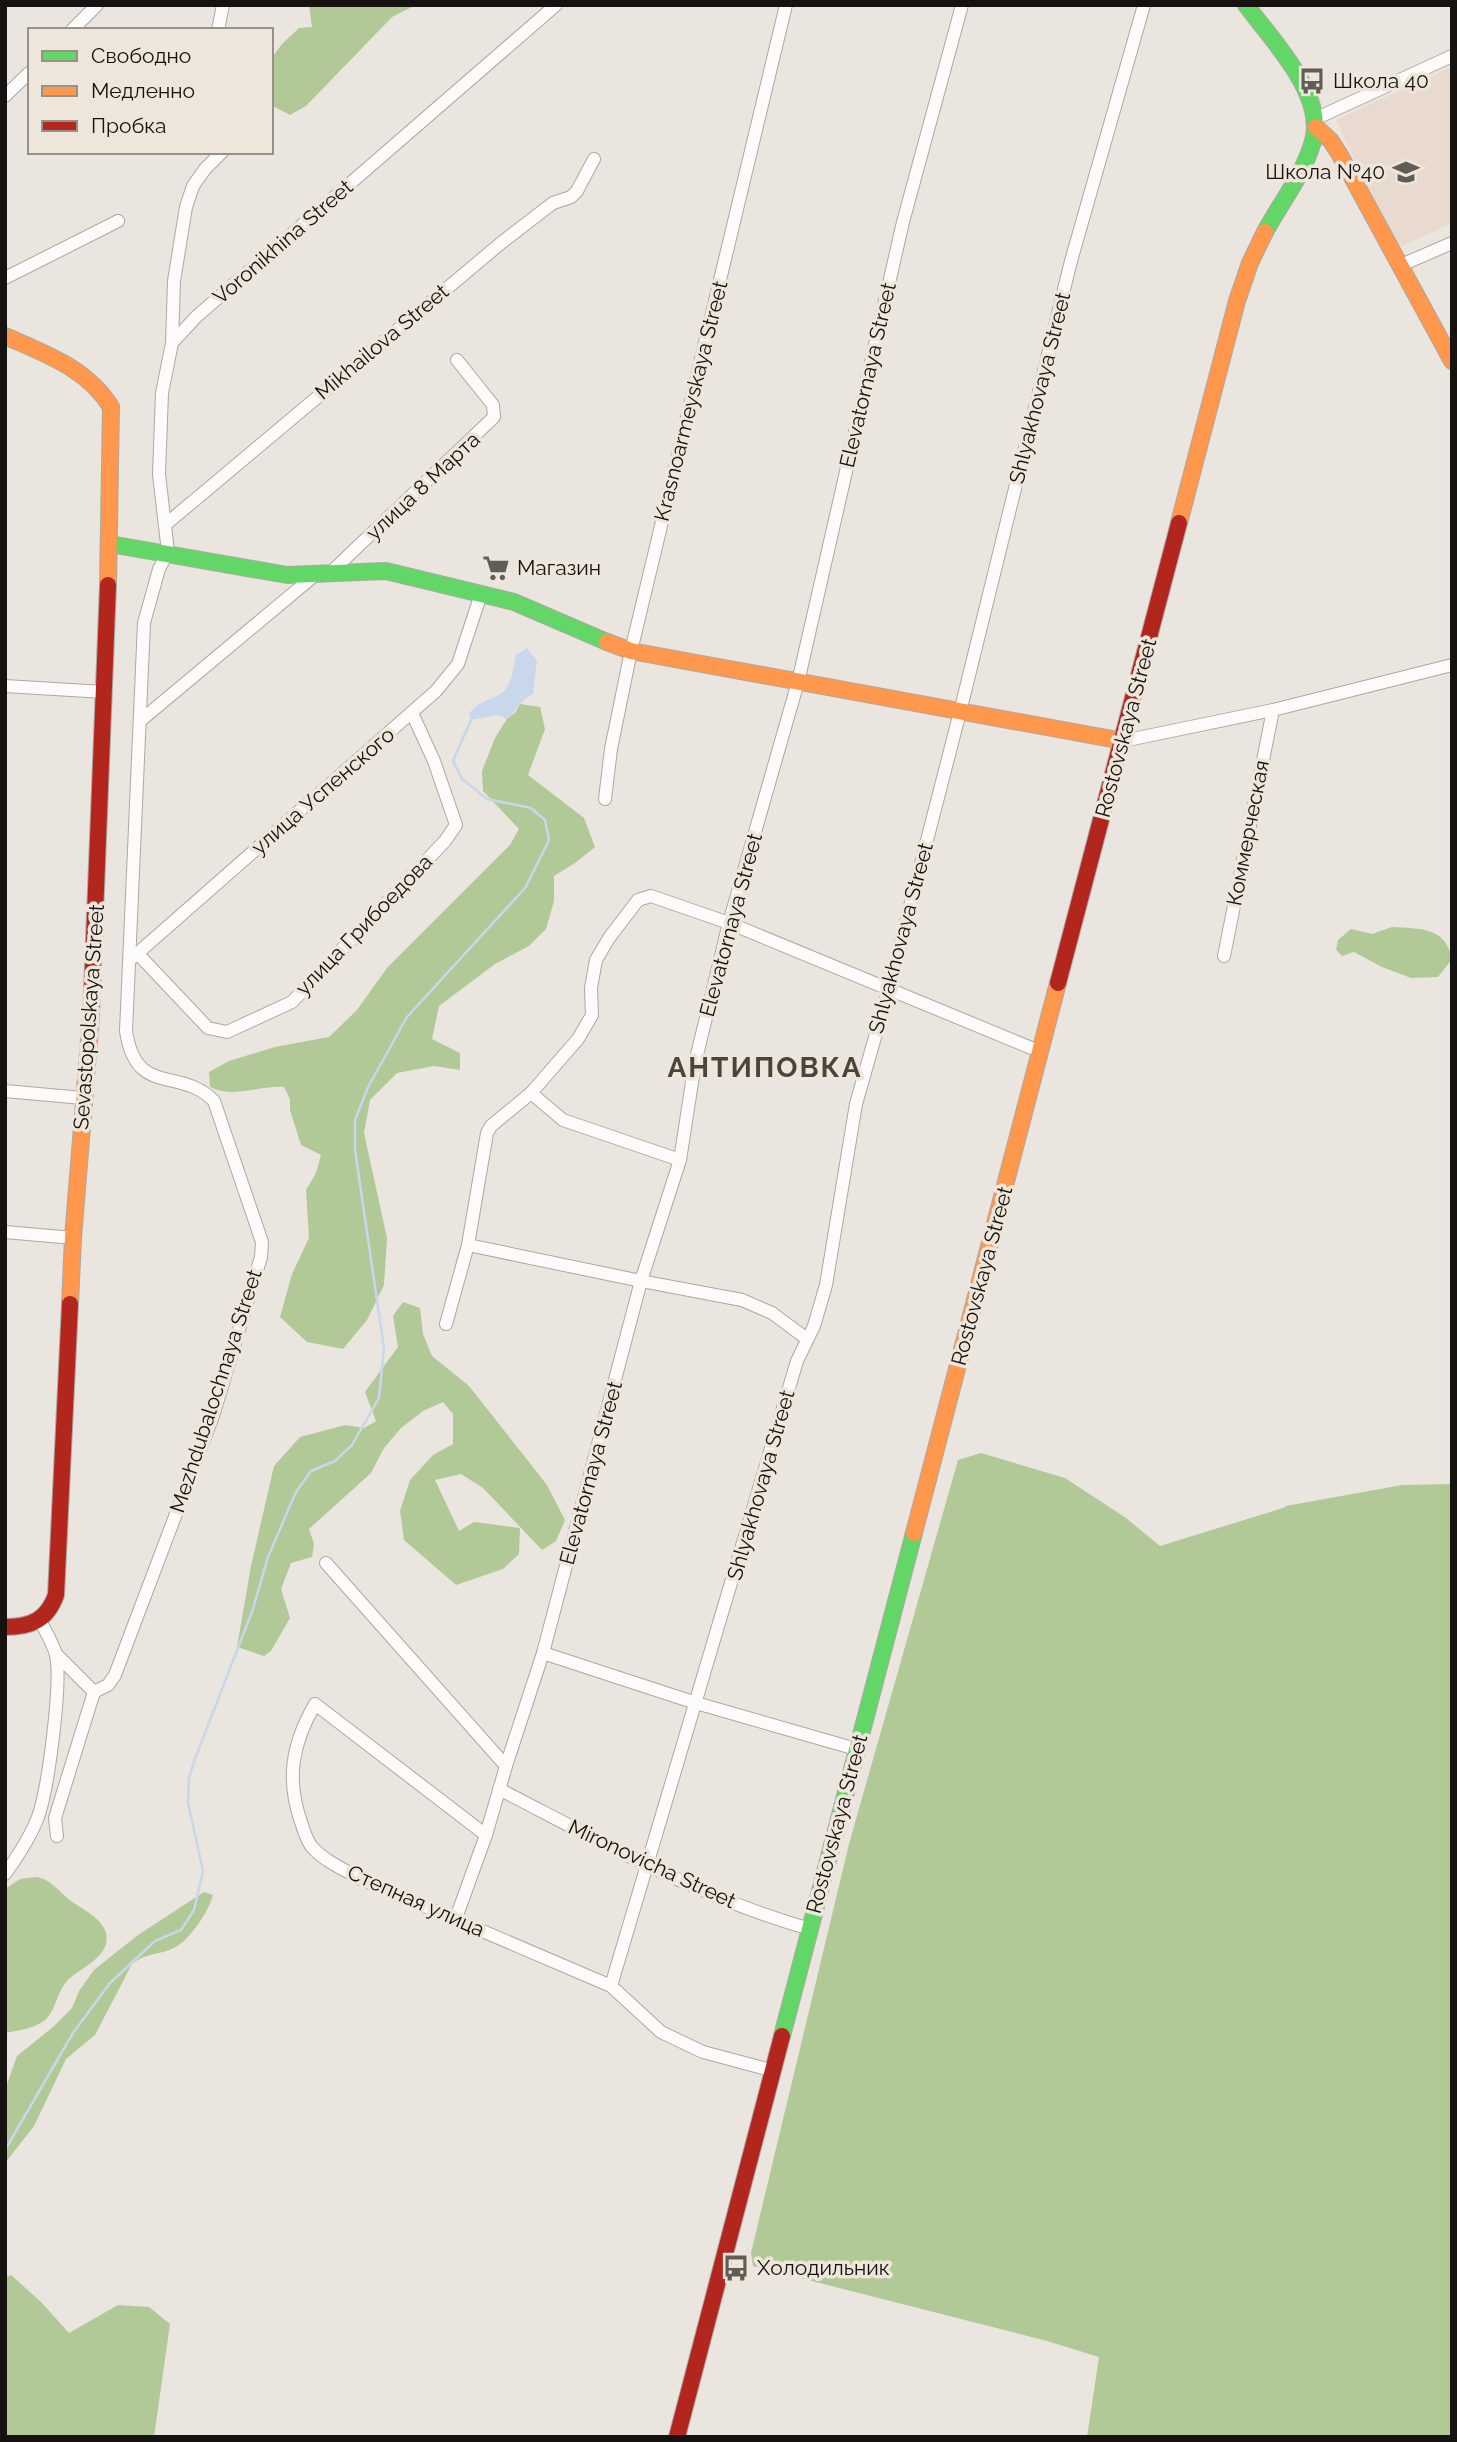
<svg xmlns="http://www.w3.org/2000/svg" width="1457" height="2442" viewBox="0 0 1457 2442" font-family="Raleway,sans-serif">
<rect width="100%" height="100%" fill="#eae5de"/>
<path fill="#e8dacf" d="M1452 67V223L1396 249 1336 120Z"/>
<g fill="#b0c996">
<path d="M309 5H416L392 17 306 106 290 115 271 105V59L282 44 299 28 312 27Z"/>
<path d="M520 704 540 707 545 729 528 775 584 818 595 847 575 863 554 876V901L546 929 529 946 495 964 439 1006 432 1039 460 1053V1070L434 1066 397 1073 370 1100 364 1133 387 1238 384 1285 367 1320 343 1349 307 1342 280 1317 292 1274 309 1238 306 1190 316 1173 321 1155 301 1145 290 1110V1099L284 1087C260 1085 234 1099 210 1087L209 1072 229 1061 275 1047 329 1037 357 1010 387 968 510 845 519 829 483 791 482 771 495 738 507 719 516 712Z"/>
<path d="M1392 927C1420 929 1445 926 1452 959L1438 977 1411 978 1382 967 1354 952 1342 956 1336 950 1338 940 1351 929 1372 934Z"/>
<path d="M403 1302 420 1308 423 1334 432 1356 469 1386 547 1485 565 1520 556 1541 542 1550 483 1488 461 1474 435 1480 459 1531 474 1522 520 1528 519 1554 503 1569 456 1585 404 1540 400 1511 410 1480 433 1455 453 1444V1414L443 1402 423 1411 401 1428 384 1448 371 1473 309 1529 314 1544 312 1557 291 1563 281 1589 290 1618 271 1651 264 1656 237 1647 251 1566 274 1466 300 1437 345 1425 364 1428 376 1421 365 1392 398 1347 393 1316Z"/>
<path d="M981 1453 1065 1478 1126 1518 1160 1546 1283 1508 1286 1506 1402 1485 1452 1484V2437H1087L1099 2357 1047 2341 753 2266 751 2253 849 1844 958 1460Z"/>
<path d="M36 1877C51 1879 59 1892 71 1901 82 1909 102 1918 106 1933 112 1957 79 1968 67 1981 57 1992 56 2009 46 2019 35 2029 19 2030 5 2033V1889L20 1879Z"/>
<path d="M204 1892 213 1895C209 1911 189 1941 174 1948 159 1955 145 1953 132 1964L95 2035 66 2059 34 2126 5 2163V2090L17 2056 53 2027 72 2008 79 1991 94 1970 138 1935Z"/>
<path d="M11 2275 41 2302 69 2333 118 2305 149 2307 170 2324 154 2437H5V2278Z"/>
</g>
<path fill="#c8d7eb" d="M527 648 537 661 533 694C521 699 517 711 507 719L499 715 471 720 469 713C483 700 483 703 498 695 512 689 513 669 516 655Z"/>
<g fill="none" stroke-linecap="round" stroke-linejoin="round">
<path stroke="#c8d7eb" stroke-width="2.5" d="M5 2150 73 2033 110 1983 155 1941 181 1930 194 1910 203 1871 188 1803 189 1778 195 1759 253 1609 268 1557 296 1492 311 1471 335 1461 352 1445 379 1398 384 1348 355 1150V1120L368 1087 407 1017 525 888 549 840 545 820 531 808 487 799 462 779 453 761 471 720"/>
<g stroke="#aca8a3" stroke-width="14">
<g id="street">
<path d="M72 30 97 5"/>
<path d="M218 30 223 5"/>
<path d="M5 96 30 72"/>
<path d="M1317 118 1452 56"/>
<path d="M1399 266 1452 243"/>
<path d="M5 278 118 221"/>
<path d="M172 343 174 281 186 207 193 186 205 169 222 152"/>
<path d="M165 525 501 243 553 203 571 197 577 191 594 159"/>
<path d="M330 573 494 417 493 405 457 360"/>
<path d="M5 686 104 692"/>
<path d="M140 721 315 575"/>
<path d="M1123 741 1273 710 1452 665"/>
<path d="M605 799 611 749 631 651 786 5"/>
<path d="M138 954 208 1028 227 1032 292 1002 445 841 456 825 434 761 412 713"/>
<path d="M1224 956 1273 710"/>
<path d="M131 959 436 691 458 664 481 594"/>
<path d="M5 1091 83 1098"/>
<path d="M531 1093 563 1120 680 1160"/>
<path d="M5 1232 73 1238"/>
<path d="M468 1245 641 1281 742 1300 772 1313 807 1339"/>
<path d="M446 1324 468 1245 487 1133 491 1126 531 1093 578 1039 592 1015 591 988 596 960 609 938 638 900 651 896 729 923 1041 1052"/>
<path d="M326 1563 506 1766"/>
<path d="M543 1653 696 1703 856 1749"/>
<path d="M56 1654 94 1692"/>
<path d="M94 1692 108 1685 115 1675 213 1416 261 1257 262 1242 214 1101C180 1066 136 1098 126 1031L144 623 159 569 168 552 159 474 162 393 172 343 196 317 556 5"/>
<path d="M499 1789C600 1841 700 1898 810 1929"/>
<path d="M486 1835 315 1704C292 1744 286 1779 301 1822 304 1830 306 1840 312 1847 324 1861 345 1870 361 1879L611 1986 661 2032 703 2052 774 2071"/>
<path d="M57 1836 55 1818 94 1692"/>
<path d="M5 1874C18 1856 30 1838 38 1817 48 1790 62 1683 56 1655 53 1643 46 1632 40 1621"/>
<path d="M456 1918 486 1835 506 1766 543 1653 641 1281 680 1160 695 1063 729 923 798 682 903 222 962 5"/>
<path d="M611 1986 797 1361 814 1326 826 1285 856 1104 889 988 960 712 1071 261 1144 5"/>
</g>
</g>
<g stroke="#aca8a3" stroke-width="18">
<g id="fast">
<path d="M1246 5C1272 40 1326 95 1313 141 1304 174 1281 202 1265 232"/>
<path d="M110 544 287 575 386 571 514 602 607 642"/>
<path d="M782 2036 914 1533"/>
</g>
</g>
<g stroke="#aca8a3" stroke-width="18">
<g id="slow">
<path d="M1316 127 1331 141 1340 155 1452 361"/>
<path d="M5 336C45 354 87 368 111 407L108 585"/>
<path d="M1179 523 1237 301 1250 263 1265 232"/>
<path d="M607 642 631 651 1123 741"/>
<path d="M70 1304 73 1238 91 1016"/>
<path d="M914 1533 1058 983"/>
</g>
</g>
<g stroke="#aca8a3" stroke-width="18">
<g id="jam">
<path d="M1058 983 1179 523"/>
<path d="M91 1016 108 585"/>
<path d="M5 1627C31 1627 47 1620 56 1595L70 1304"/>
<path d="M677 2437 782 2036"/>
</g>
</g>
<use href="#street" stroke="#fcfbfa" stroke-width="12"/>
<use href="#fast" stroke="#63d668" stroke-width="16"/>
<use href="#slow" stroke="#ff974d" stroke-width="16"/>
<use href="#jam" stroke="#b3261e" stroke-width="16"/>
</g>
<defs>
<g id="bus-bare" transform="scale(2.1)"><path d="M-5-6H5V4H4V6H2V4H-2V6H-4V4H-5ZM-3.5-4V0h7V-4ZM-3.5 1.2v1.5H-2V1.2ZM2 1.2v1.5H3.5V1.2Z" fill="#605c57" stroke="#eee6da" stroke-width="2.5" paint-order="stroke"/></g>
<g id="school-bare" transform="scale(2.1)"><path d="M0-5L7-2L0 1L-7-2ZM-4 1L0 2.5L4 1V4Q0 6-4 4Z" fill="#605c57" stroke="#eee6da" stroke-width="2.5" paint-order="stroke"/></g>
<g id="supermarket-bare" transform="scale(2.1)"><path d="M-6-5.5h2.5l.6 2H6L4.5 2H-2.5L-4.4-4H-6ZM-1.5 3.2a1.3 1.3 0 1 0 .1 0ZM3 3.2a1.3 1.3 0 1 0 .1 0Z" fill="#605c57" stroke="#eee6da" stroke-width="2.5" paint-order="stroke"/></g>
</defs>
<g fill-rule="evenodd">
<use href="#bus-bare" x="1312" y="81"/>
<use href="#school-bare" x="1406" y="172"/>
<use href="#supermarket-bare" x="496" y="568"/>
<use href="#bus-bare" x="736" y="2268"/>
</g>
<g text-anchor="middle" stroke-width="7" stroke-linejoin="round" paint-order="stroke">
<g font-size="21" fill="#15120f" stroke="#eee6da" text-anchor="start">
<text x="1333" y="88">Школа 40</text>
<text x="1385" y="179" text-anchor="end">Школа №40</text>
<text x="517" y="575">Магазин</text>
<text x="757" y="2275">Холодильник</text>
</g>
<g font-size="21" fill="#15120f" stroke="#eee6da">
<text transform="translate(283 242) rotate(-41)" y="7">Voronikhina Street</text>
<text transform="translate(382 342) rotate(-40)" y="7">Mikhailova Street</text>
<text transform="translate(868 375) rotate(-77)" y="7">Elevatornaya Street</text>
<text transform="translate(1040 388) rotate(-76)" y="7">Shlyakhovaya Street</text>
<text transform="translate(691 401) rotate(-76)" y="7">Krasnoarmeyskaya Street</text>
<text transform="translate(423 486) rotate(-43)" y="7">улица 8 Марта</text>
<text transform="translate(1126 728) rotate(-75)" y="7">Rostovskaya Street</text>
<text transform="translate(323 791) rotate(-41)" y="7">улица Успенского</text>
<text transform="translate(1248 833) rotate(-79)" y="7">Коммерческая</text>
<text transform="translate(364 925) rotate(-46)" y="7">улица Грибоедова</text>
<text transform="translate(731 925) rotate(-75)" y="7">Elevatornaya Street</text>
<text transform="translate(901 938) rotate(-75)" y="7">Shlyakhovaya Street</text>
<text transform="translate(89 1017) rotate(-86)" y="7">Sevastopolskaya Street</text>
<text transform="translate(982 1276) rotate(-75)" y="7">Rostovskaya Street</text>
<text transform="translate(216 1391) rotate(-72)" y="7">Mezhdubalochnaya Street</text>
<text transform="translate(591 1473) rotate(-75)" y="7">Elevatornaya Street</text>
<text transform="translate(761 1485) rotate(-74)" y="7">Shlyakhovaya Street</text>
<text transform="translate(837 1824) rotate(-75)" y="7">Rostovskaya Street</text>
<text transform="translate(652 1864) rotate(25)" y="7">Mironovicha Street</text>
<text transform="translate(416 1901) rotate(24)" y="7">Степная улица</text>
</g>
<g font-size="28" font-weight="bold" letter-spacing="2" fill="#4b443b" stroke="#eee6da">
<text x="765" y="1077">АНТИПОВКА</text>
</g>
</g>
<rect width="1457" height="2442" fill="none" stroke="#15120f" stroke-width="14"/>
<rect x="28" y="28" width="245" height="126" fill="#eee6da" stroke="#979189" stroke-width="2"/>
<rect x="42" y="51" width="35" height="10" fill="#63d668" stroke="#979189" stroke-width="2"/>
<text x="91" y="63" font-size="21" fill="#15120f">Свободно</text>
<rect x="42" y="86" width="35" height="10" fill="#ff974d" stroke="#979189" stroke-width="2"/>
<text x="91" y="98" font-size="21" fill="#15120f">Медленно</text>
<rect x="42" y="121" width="35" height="10" fill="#b3261e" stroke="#979189" stroke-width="2"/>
<text x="91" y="133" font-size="21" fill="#15120f">Пробка</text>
</svg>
